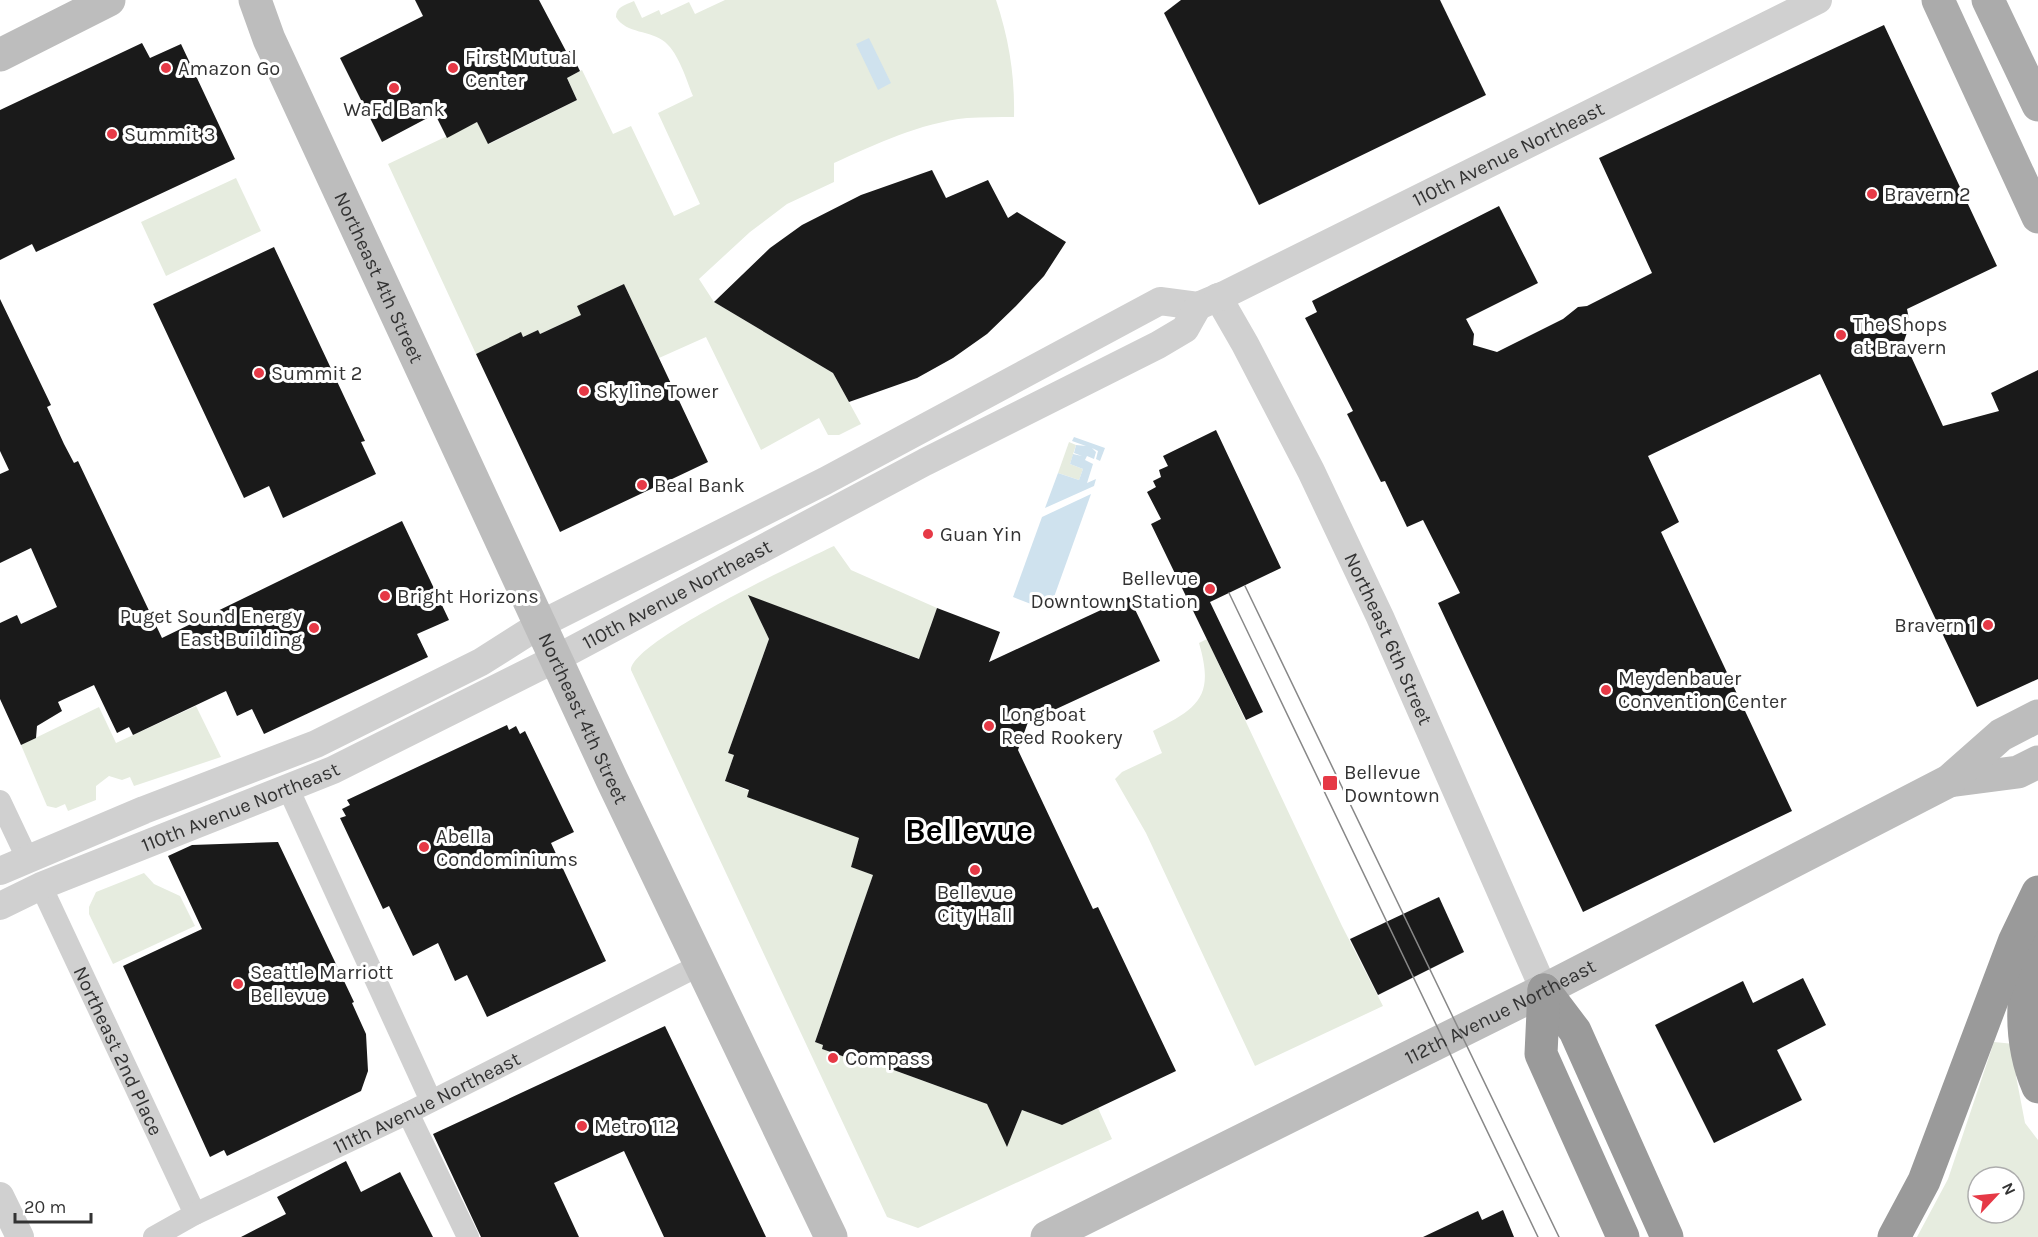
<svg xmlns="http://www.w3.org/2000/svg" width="2038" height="1237" viewBox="0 0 2038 1237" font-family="Karla,sans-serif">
<rect width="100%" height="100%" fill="#fff"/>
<g fill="#e6ecdf" fill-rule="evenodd">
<path d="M725 0H996C1009 39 1015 76 1014 117 999 117 983 117 967 118 920 123 876 144 834 163V182L787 204 750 232 699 279 714 302 833 373 861 424 839 435H828L819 418 761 450 706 337 659 358 624 284 581 315 540 334 538 330 523 337 521 333 476 354 388 164 477 122 489 144 577 100 567 78 582 70 613 134 631 126 674 216 700 204 658 113 693 96C686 79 679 54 665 42 651 30 626 34 616 17 616 7 625 5 634 1L642 18 659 10 661 15 689 2 695 14Z"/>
<path d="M236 178 261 231 166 276 141 222Z"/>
<path d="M1069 442 1076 445 1070 464 1083 469 1079 480 1058 473Z"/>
<path d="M834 546 851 570 937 608 930 627 931 663 749 596 769 639 728 753 734 755 725 781 859 838 851 867 868 873 876 867 815 1042 823 1045 822 1049 845 1057 847 1053 987 1104 1007 1146 1022 1110 1062 1125 1098 1108 1112 1139 918 1228 887 1217 631 670C632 641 802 561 834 546Z"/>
<path d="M1207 639 1342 926 1383 1006 1255 1066 1146 833 1115 779 1122 772 1162 753 1153 731C1198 708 1215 697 1199 643Z"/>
<path d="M196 706 221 757 134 786 130 777 122 780 109 776 96 786V800L68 811 65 804 56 808 47 806 21 745 99 707 116 743Z"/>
<path d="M144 873 154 884 180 896 195 926 113 964 89 914V907L96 892Z"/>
<path d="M1994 1042 2014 1044 2016 1076 2025 1123 2038 1140V1237H1917L1948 1179ZM1978 1177H2014V1213H1978Z"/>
</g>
<g fill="#cfe2ee">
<path d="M869 38 891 83 878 90 856 44Z"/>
<path d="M1074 437 1105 448 1100 461 1096 459 1098 451 1092 448 1096 452 1094 459 1087 456 1085 460 1093 464 1087 483 1096 479 1094 486 1045 508 1058 473 1079 480 1083 469 1070 464 1073 454 1082 456 1074 453 1076 445 1086 446 1072 441Z"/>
<path d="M1091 494 1049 611 1013 597 1042 517Z"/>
</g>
<g fill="#1a1a1a">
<path d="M415 0H539L567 53 570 51 580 71 567 78 577 100 488 144 477 122 447 138 435 114 382 142 340 58 423 16Z"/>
<path d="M1181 0H1440L1486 95 1259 205 1164 13Z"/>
<path d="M1884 25 1997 266 1907 309 1910 324 1904 341 1943 426 1999 411 1991 393 2038 370V679L1977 707 1820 374 1648 456 1679 522 1661 532 1792 811 1583 912 1438 603 1460 593 1423 520 1407 527 1385 481 1381 482 1347 414 1353 411 1305 318 1317 312 1312 301 1499 206 1538 283 1466 319 1474 334 1473 345 1497 352 1563 319 1578 307 1587 306 1652 273 1599 158Z"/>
<path d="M142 43 150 58 181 44 235 159 36 252 32 244 0 260V110Z"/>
<path d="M932 170 946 198 988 180 1008 218 1017 212 1066 242 1044 276 1016 306 987 334 953 358 917 378 849 402 833 373 714 302 770 248 802 225 861 195Z"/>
<path d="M274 247 365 441 361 442 376 474 283 518 269 486 244 498 153 304Z"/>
<path d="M624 284 708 462 560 532 476 354 521 332 523 337 538 330 540 334 581 315 577 306Z"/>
<path d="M0 299 51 405 47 407 64 444 74 463 78 461 162 638 402 521 449 620 417 634 428 657 264 734 252 709 237 716 226 691 133 735 129 727 117 733 94 685 58 702 62 711 37 726 36 738 21 745 0 699V623L17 615 21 624 57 607 31 548 0 563V474L9 470 0 451Z"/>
<path d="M1216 430 1281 568 1210 602 1263 712 1246 720 1151 524 1161 519 1147 492 1156 487 1153 481 1161 477 1159 470 1168 466 1163 456Z"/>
<path d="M748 595 919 659 937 608 1000 632 989 662 1129 597 1160 661 1028 722 1018 750 1093 909 1098 907 1176 1071 1062 1125 1022 1110 1007 1147 987 1104 847 1053 845 1057 822 1049 823 1045 815 1042 873 875 851 867 859 838 747 797 749 790 725 781 734 755 728 753 769 639Z"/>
<path d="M507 725 509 730 516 726 520 734 525 731 574 832 551 843 606 961 487 1017 467 975 455 981 438 943 413 956 389 906 383 909 340 818 346 816 342 809 350 805 347 800Z"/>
<path d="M278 842 354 1002 352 1003 366 1034 368 1071 361 1091 227 1156 224 1150 210 1157 123 966 202 929 168 856 192 845Z"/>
<path d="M1439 897 1464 952 1378 995 1350 939Z"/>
<path d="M1803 978 1826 1025 1777 1050 1802 1100 1714 1143 1655 1025 1743 981 1753 1003Z"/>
<path d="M665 1026 766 1237H664L624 1151 554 1183 579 1237H481L433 1134Z"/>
<path d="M346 1161 361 1192 400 1172 433 1237H241L286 1214 277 1197Z"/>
<path d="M1503 1210 1514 1237H1423L1478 1211 1482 1220Z"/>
</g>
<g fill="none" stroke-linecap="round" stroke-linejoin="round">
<g stroke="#d0d0d0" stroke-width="22">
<path d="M288 788 431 1101"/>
<path d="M0 801 27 858"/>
<path id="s1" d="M41 886 195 1214"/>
<path d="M408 1113 468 1237"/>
<path id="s2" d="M154 1237 195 1214 408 1113 700 965"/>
</g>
<g stroke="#d0d0d0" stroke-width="28">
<path id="s3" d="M1218 297 1245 344 1311 471 1380 617 1544 990"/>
<path id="s4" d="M0 871 144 810 316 744 481 662 541 624 825 481 1160 301 1198 306 1224 295 1818 0"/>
<path id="s5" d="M0 906 41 886 333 770 557 658 925 462 1158 345 1185 329 1198 306"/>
<path d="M0 1196 20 1237"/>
</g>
<g stroke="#bdbdbd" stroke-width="33">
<path id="s6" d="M255 0 269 39 612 780 831 1237"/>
<path d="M0 55 109 0"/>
<path d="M1949 781 2018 772 2038 762"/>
<path id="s7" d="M1047 1237 1544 990 1949 781 2001 735 2038 716"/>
</g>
<g stroke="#ababab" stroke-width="33">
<path d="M1938 0 2038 217"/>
<path d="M1988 0 2038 105"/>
</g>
<g stroke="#9a9a9a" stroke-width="33">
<path d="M2038 944C2019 988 2019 1043 2038 1087"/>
<path d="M1544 990 1575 1031 1667 1237"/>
<path d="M1544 990 1541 1054 1623 1237"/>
<path d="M1894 1237 1924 1181 2014 942 2038 892"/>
</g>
<g stroke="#888" stroke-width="1.5">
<path d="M1245 586 1559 1237"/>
<path d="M1229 593 1538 1237"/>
</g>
</g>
<g fill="#e63946" stroke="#fff" stroke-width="2">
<circle cx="166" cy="68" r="6"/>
<circle cx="453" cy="68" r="6"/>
<circle cx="394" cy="88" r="6"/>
<circle cx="112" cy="134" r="6"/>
<circle cx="1872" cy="194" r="6"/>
<circle cx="1841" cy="335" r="6"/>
<circle cx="259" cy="373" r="6"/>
<circle cx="584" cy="391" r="6"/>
<circle cx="642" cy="485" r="6"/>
<circle cx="928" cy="534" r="6"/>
<circle cx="1210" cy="589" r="6"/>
<circle cx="385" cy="596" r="6"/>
<circle cx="1988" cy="625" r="6"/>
<circle cx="314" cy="628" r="6"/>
<circle cx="1606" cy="690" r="6"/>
<circle cx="989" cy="726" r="6"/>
<rect x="1322" y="775" width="16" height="16" rx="3"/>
<circle cx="424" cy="847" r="6"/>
<circle cx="975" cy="870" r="6"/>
<circle cx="238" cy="984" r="6"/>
<circle cx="833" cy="1058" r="6"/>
<circle cx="582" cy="1126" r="6"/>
</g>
<g text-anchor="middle" stroke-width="6" stroke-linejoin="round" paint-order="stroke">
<g font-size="20" fill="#333" stroke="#fff" text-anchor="start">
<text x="465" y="64">First Mutual<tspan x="465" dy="23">Center</tspan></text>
<text x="178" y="75">Amazon Go</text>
<text x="394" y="116" text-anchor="middle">WaFd Bank</text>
<text x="124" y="141">Summit 3</text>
<text x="1884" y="201">Bravern 2</text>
<text x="1853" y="331">The Shops<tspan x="1853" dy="23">at Bravern</tspan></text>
<text x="271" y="380">Summit 2</text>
<text x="596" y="398">Skyline Tower</text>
<text x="654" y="492">Beal Bank</text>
<text x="940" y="541">Guan Yin</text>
<text x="1198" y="585" text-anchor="end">Bellevue<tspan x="1198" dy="23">Downtown Station</tspan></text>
<text x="397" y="603">Bright Horizons</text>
<text x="302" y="623" text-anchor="end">Puget Sound Energy<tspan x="302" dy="23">East Building</tspan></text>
<text x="1976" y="632" text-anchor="end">Bravern 1</text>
<text x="1618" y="685">Meydenbauer<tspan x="1618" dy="23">Convention Center</tspan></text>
<text x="1001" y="721">Longboat<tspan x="1001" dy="23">Reed Rookery</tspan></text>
<text x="1344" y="779">Bellevue<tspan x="1344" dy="23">Downtown</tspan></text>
<text x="436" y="843">Abella<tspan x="436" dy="23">Condominiums</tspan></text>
<text x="975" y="899" text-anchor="middle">Bellevue<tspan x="975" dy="23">City Hall</tspan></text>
<text x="250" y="979">Seattle Marriott<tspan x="250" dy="23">Bellevue</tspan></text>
<text x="845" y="1065">Compass</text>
<text x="594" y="1133">Metro 112</text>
</g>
<g font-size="20" fill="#333" stroke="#fff">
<text dy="7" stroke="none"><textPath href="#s4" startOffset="1678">110th Avenue Northeast</textPath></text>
<text dy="7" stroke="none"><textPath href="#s6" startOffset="304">Northeast 4th Street</textPath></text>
<text dy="7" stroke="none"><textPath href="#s5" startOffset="746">110th Avenue Northeast</textPath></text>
<text dy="7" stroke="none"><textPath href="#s3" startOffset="382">Northeast 6th Street</textPath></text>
<text dy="7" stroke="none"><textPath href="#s6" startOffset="790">Northeast 4th Street</textPath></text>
<text dy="7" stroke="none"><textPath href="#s5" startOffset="260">110th Avenue Northeast</textPath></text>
<text dy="7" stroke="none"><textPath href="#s7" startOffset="506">112th Avenue Northeast</textPath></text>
<text dy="7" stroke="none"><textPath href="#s1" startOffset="182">Northeast 2nd Place</textPath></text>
<text dy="7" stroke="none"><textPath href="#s2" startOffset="304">111th Avenue Northeast</textPath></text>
</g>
<g font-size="32" font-weight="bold" fill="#000" stroke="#fff">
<text x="969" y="841">Bellevue</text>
</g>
</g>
<g transform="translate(1996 1195) rotate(64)"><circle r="28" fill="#ffffff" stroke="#adadad" stroke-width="1.5"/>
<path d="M0-4.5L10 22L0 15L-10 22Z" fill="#e63946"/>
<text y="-9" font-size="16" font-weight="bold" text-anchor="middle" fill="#333333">N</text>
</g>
<path d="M15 1213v9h76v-9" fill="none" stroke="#333333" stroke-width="3"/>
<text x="24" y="1213" font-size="18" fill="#333333" stroke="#ffffff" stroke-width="4.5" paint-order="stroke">20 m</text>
</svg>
